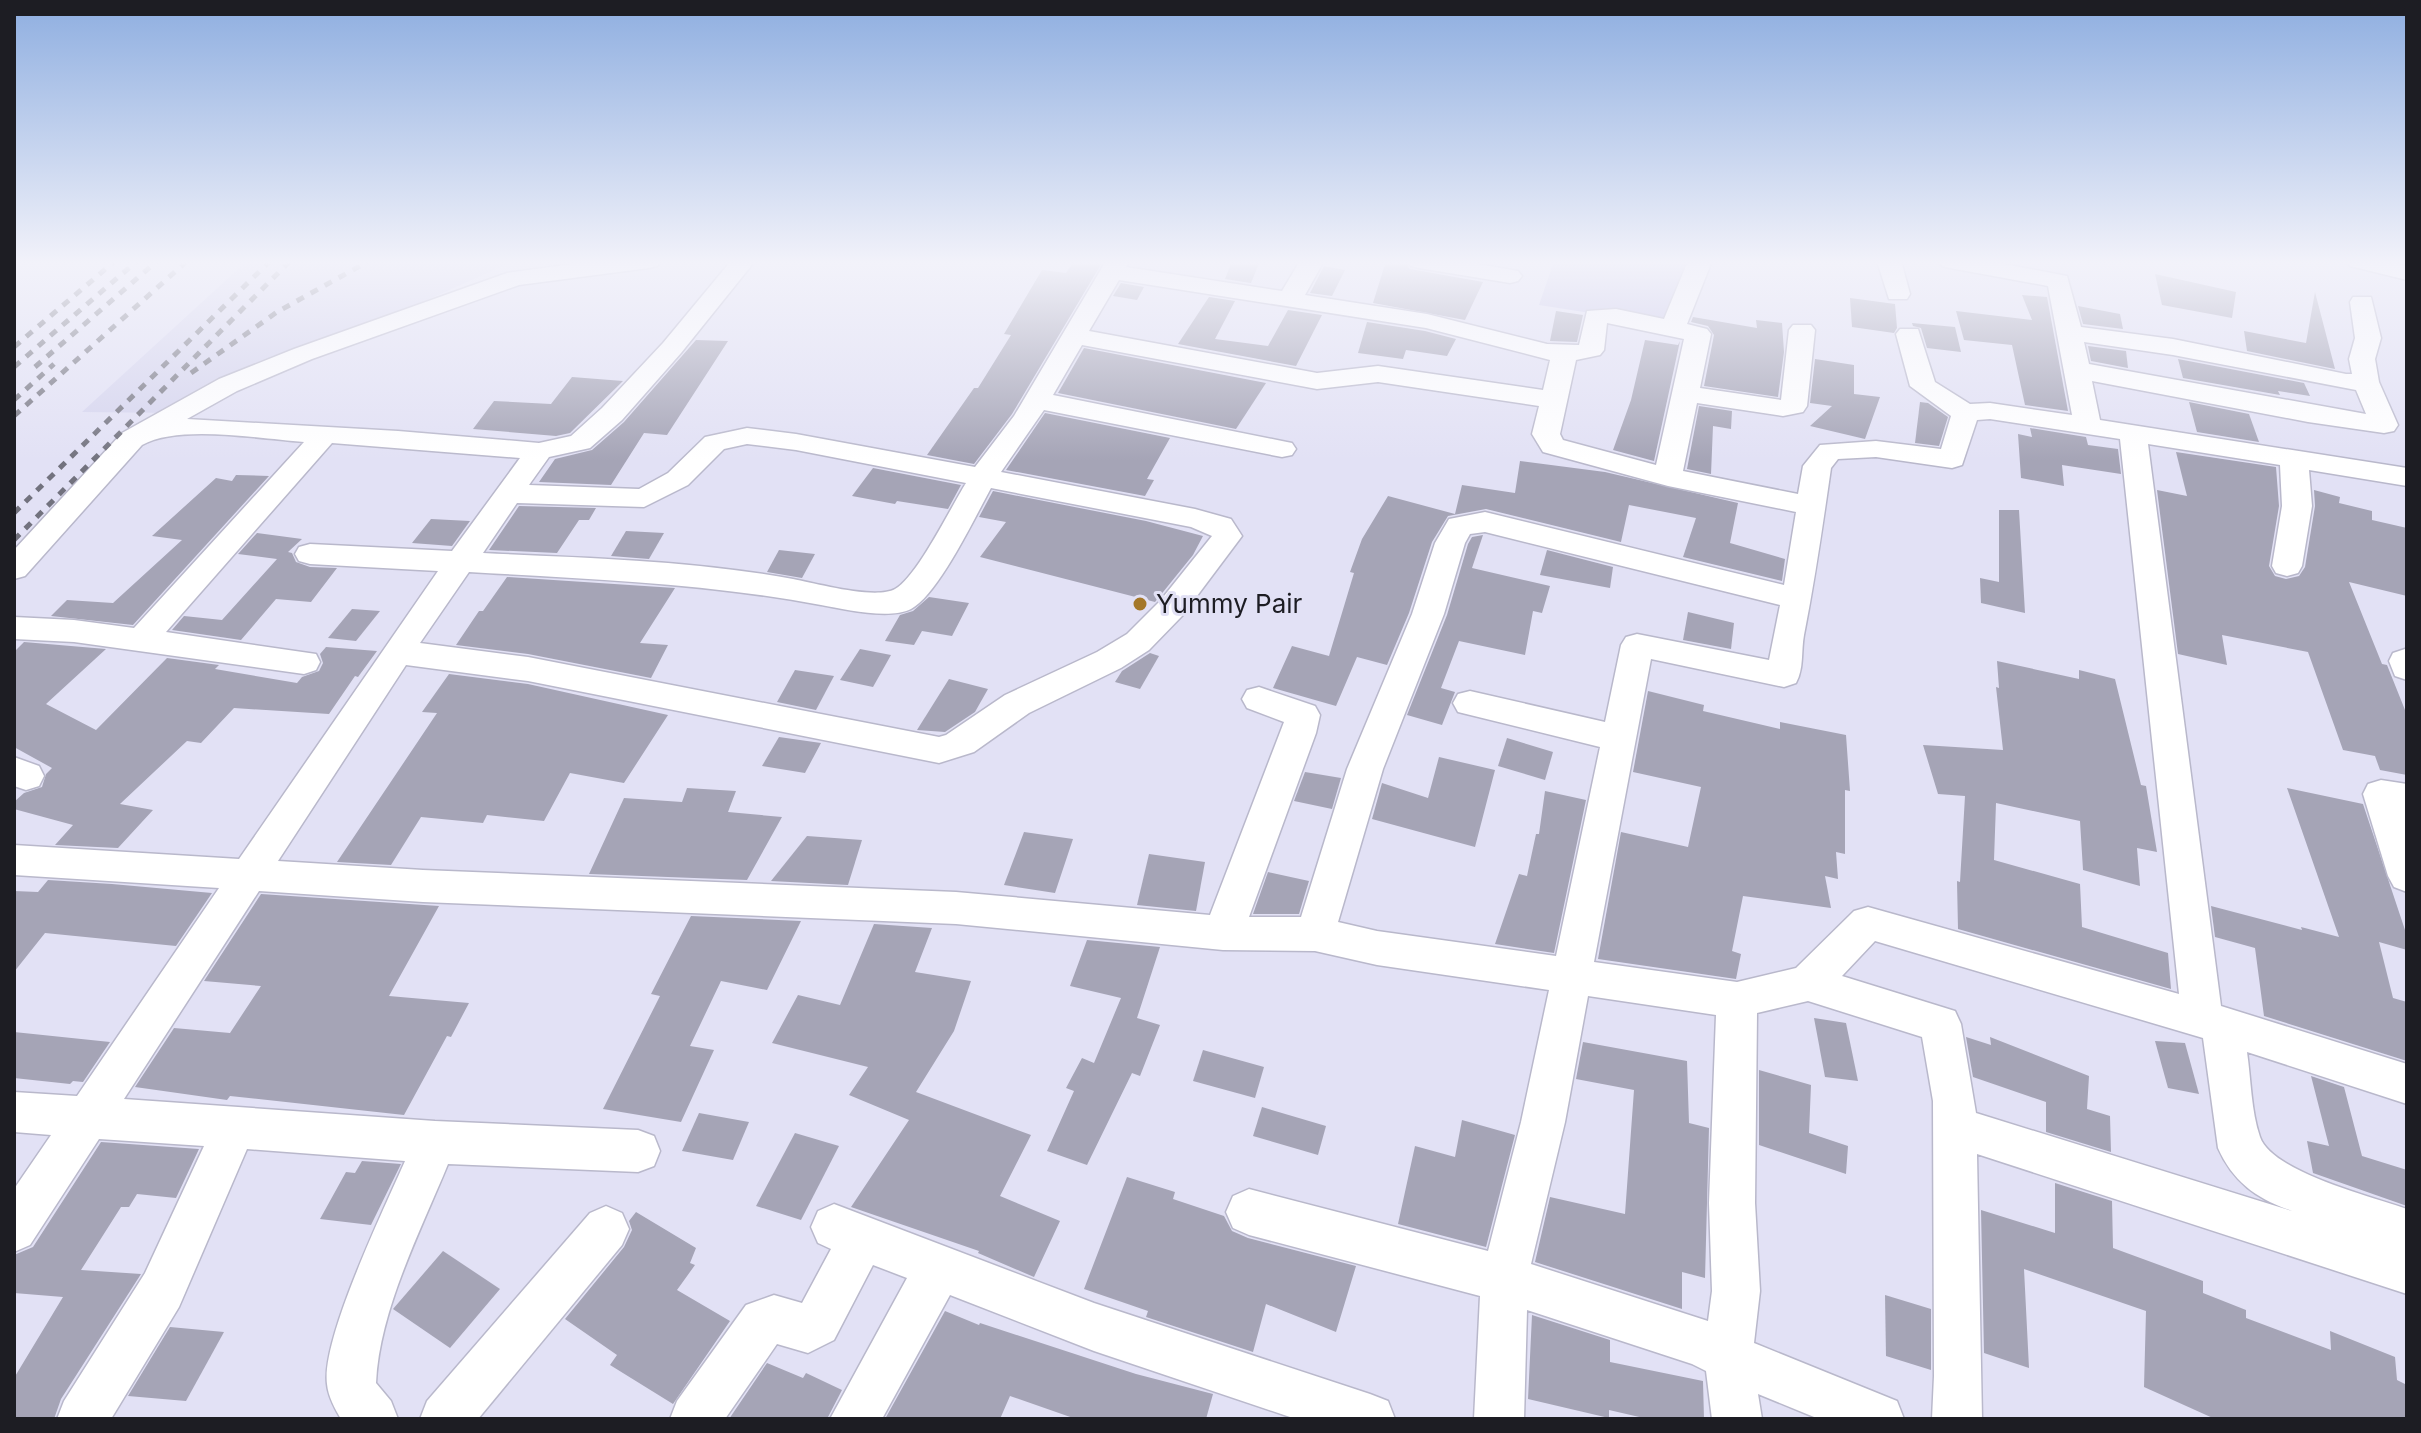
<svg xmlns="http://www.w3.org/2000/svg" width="2421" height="1433" viewBox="0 0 2421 1433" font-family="Inter,sans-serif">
<rect width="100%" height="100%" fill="#e2e1f5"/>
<path fill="#d5d4ee" d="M247 261H514L175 413 82 412Z"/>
<path fill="#c7c5e8" d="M1554 261H1699L1674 326 1539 305Z"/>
<g fill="#a5a4b6">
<path d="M1074 261H1103L1012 414 974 464 927 455 974 388H978L1011 335 1004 334 1042 270 1066 273Z"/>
<path d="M1232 261H1260L1251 283 1225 279Z"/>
<path d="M1386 261H1404L1410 269 1483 282 1465 320 1373 303Z"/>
<path d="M1324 266 1345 270 1332 296 1310 293Z"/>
<path d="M2155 274 2236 292 2232 318 2162 305Z"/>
<path d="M1121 283 1144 287 1137 300 1113 296Z"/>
<path d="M2315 292 2335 369 2247 351 2244 331 2306 343Z"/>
<path d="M2022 295 2047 297 2068 411 2025 405 2012 345 1964 340 1956 311 2032 320Z"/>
<path d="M1209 297 1235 301 1215 339 1268 346 1288 310 1322 315 1296 366 1178 344Z"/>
<path d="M1850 298 1895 304 1897 328 1894 333 1852 327Z"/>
<path d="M2078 306 2120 314 2123 329 2083 324Z"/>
<path d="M1556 311 1583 315 1577 342 1550 341Z"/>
<path d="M1693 317 1757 328 1756 320 1782 323 1784 352 1778 397 1704 386 1714 335 1708 326 1691 322Z"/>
<path d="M1367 322 1425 331 1456 339 1447 356 1406 350 1403 359 1358 353Z"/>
<path d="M1912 323 1955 327 1961 352 1927 348 1921 328 1913 326Z"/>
<path d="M696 340 728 341 667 435 644 433 611 485 539 482 555 459 592 450 624 422Z"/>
<path d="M1645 340 1678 345 1680 341 1654 461 1613 450 1631 400Z"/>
<path d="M2088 346 2126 351 2128 368 2091 361Z"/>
<path d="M1084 348 1266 383 1236 429 1058 393Z"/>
<path d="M1815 359 1854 365V394L1880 397 1865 439 1810 426 1832 406 1810 403Z"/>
<path d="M2178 359 2304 383 2310 396 2278 391 2280 395 2183 378Z"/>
<path d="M572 377 623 381 570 433 556 436 473 429 494 401 551 404Z"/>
<path d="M1920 402 1928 403 1948 417 1939 446 1915 443Z"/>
<path d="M2189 402 2249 414 2259 442 2197 432Z"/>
<path d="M1699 406 1732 411 1731 429 1713 426 1711 474 1687 469Z"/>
<path d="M1045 413 1170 438 1147 479 1154 480 1145 496 1006 470Z"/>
<path d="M2030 428 2086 437 2088 445 2118 449 2121 474 2062 465 2064 486 2021 478 2018 434 2032 437Z"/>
<path d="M2176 452 2276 467 2279 506 2269 566 2275 576 2286 579 2299 576 2305 567 2315 506 2314 490 2340 497 2339 503 2372 511V520L2407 528V596L2349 582 2382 664 2387 665 2407 715V775L2380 770 2375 756 2343 750 2308 652 2222 635 2227 665 2178 654 2157 490 2187 496Z"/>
<path d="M1520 461 1605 472 1738 503 1730 543 1785 559 1782 581 1683 557 1696 518 1629 505 1621 542 1486 509 1448 516 1432 542 1409 613 1387 665 1357 657 1336 706 1273 688 1292 646 1329 656 1354 573 1350 572 1362 539 1388 496 1455 514 1462 485 1515 493Z"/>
<path d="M873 468 961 485 948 509 897 501 895 504 852 496Z"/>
<path d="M236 475 269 476 133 625 51 616 67 600 113 603 182 540 152 536 216 478 232 481Z"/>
<path d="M993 491 1146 521 1203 536 1193 555 1155 602 980 557 1006 522 979 517Z"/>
<path d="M519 506 596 508 589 520H579L557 553 489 550Z"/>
<path d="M1999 510H2019L2025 613 1981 603 1980 578 1999 582Z"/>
<path d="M431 519 470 521 452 546 412 543Z"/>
<path d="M626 531 664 533 649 559 611 556Z"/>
<path d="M257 533 302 539 288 552 292 553 296 562 310 567 337 568 311 602 276 599 241 640 172 630 184 616 222 620 277 559 238 554Z"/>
<path d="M1483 535 1472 568 1550 586 1542 613 1533 611 1525 655 1459 641 1441 688 1455 692 1442 725 1407 715 1447 615 1468 544 1472 537Z"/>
<path d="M779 550 815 554 802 578 767 572Z"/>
<path d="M1547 550 1613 567 1610 588 1540 575Z"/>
<path d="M507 577 675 588 640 643 668 645 651 678 528 654 456 645 479 611H483Z"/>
<path d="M929 597 969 603 952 636 922 631 914 645 885 641 900 615 913 611Z"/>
<path d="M352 609 380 611 356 641 328 638Z"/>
<path d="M1688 612 1734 623 1731 649 1683 640Z"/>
<path d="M24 642 106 649 46 704 96 730 167 658 219 665 215 669 297 683 302 677 319 671 323 663 320 654 326 647 377 651 358 677 355 676 329 714 234 708 201 743 187 741 120 804 153 810 118 848 55 845 73 825 14 809V802L24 793 42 787 46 774 52 768 14 747V652Z"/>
<path d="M860 649 891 655 873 687 840 680Z"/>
<path d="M1150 653 1159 656 1140 689 1115 682 1122 671Z"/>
<path d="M1997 661 2079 679V670L2115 679 2141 785 2146 786 2157 852 2137 848 2140 886 2083 870 2080 821 1996 803 1994 860 2080 884 2082 927 2168 953 2171 989 1958 929 1957 881 1960 882 1965 796 1938 794 1923 745 2003 750 1996 687 1999 688Z"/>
<path d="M795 670 834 676 816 710 777 702Z"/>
<path d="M449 674 528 684 668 715 624 783 570 773 544 821 487 815 483 823 421 817 391 865 337 862 437 713 422 712Z"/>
<path d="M949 679 988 689 975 712 945 732 917 730Z"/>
<path d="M1648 691 1704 705 1703 711 1780 729V722L1846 735 1850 791 1845 790V854L1836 852 1838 879 1825 876 1831 908 1743 896 1732 951 1741 954 1736 979 1598 959 1621 832 1688 847 1701 787 1633 772Z"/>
<path d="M779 737 821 743 805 773 762 766Z"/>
<path d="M1507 738 1553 752 1545 780 1498 766Z"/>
<path d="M1439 757 1495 770 1475 847 1372 819 1382 783 1428 798Z"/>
<path d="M1305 772 1341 778 1332 809 1294 801Z"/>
<path d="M687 788 736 791 728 812 782 817 747 880 589 874 624 798 682 802Z"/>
<path d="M2287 788 2363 804 2407 936V950L2379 942 2393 998 2407 1002V1061L2264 1016 2255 948 2215 937 2211 906 2302 930 2301 927 2339 937Z"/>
<path d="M1545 791 1586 800 1554 953 1495 944 1519 874 1527 876 1536 834H1539Z"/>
<path d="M1024 832 1073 839 1055 893 1004 885Z"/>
<path d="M807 836 862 840 848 885 771 881Z"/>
<path d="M1149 854 1205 862 1196 911 1137 905Z"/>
<path d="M1268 872 1309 881 1299 914H1253Z"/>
<path d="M48 880 112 884 212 893 176 946 45 933 14 972V891L38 892Z"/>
<path d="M261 894 439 906 389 996 469 1003 451 1037 447 1036 404 1115 230 1096 227 1100 135 1087 174 1028 230 1033 261 986 204 981Z"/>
<path d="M691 916 801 921 767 990 721 981 690 1046 714 1050 681 1122 603 1109 660 996 651 994Z"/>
<path d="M874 924 932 928 915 972 971 981 954 1031 916 1092 1031 1135 1000 1196 1060 1221 1034 1277 978 1253 979 1251 851 1207 909 1120 849 1095 868 1067 772 1043 798 995 840 1005Z"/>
<path d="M1087 940 1160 947 1137 1018 1160 1025 1140 1076 1132 1073 1087 1165 1047 1151 1074 1091 1066 1088 1082 1058 1094 1063 1121 998 1070 986Z"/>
<path d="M1814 1018 1846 1023 1858 1081 1825 1077Z"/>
<path d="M14 1032 110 1042 83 1082 73 1081 70 1084 14 1078Z"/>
<path d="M1966 1037 1991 1045 1990 1037 2089 1076 2087 1109 2110 1116 2111 1152 2046 1132V1102L1973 1077Z"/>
<path d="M2155 1041 2185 1043 2199 1094 2168 1088Z"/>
<path d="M1583 1042 1687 1061 1689 1123 1709 1128 1705 1278 1682 1272V1309L1535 1262 1550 1197 1625 1214 1634 1090 1576 1079Z"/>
<path d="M1203 1050 1264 1067 1255 1098 1193 1081Z"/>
<path d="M1759 1070 1811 1085 1809 1133 1848 1146 1846 1174 1759 1145Z"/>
<path d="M2311 1076 2344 1087 2362 1156 2407 1170V1206L2313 1173 2307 1141 2329 1146Z"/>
<path d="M1262 1107 1326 1126 1318 1155 1253 1136Z"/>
<path d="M699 1113 749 1122 733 1160 682 1151Z"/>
<path d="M1462 1120 1515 1135 1486 1247 1398 1224 1415 1146 1455 1157Z"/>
<path d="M795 1133 839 1146 801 1220 756 1206Z"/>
<path d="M101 1142 199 1149 176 1198 137 1194 129 1207H121L81 1270 141 1274 61 1399 54 1419H14V1378L63 1297 14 1293V1255L33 1247Z"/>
<path d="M362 1161 401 1164 371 1225 320 1219 346 1172 355 1173Z"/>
<path d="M1127 1177 1175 1192 1173 1199 1224 1216 1232 1231 1248 1238 1356 1266 1336 1332 1266 1304 1253 1352 1146 1317 1148 1311 1084 1289Z"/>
<path d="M2055 1183 2112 1201 2113 1248 2203 1281V1293L2246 1310V1318L2331 1350 2330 1331 2395 1357 2397 1380 2407 1385V1419H2215L2144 1387 2146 1311 2024 1269 2029 1368 1984 1353 1981 1210 2055 1233Z"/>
<path d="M636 1212 696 1248 690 1263 695 1265 677 1290 730 1321 673 1404 610 1365 617 1355 565 1319 624 1247 632 1230 629 1221Z"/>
<path d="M443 1251 500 1289 450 1348 393 1309Z"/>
<path d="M1885 1295 1931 1309V1370L1886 1356Z"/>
<path d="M945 1311 979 1325 980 1323 1136 1374 1213 1394 1206 1419H1076L1010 1396 1000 1419H885Z"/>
<path d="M1532 1315 1610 1340V1362L1703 1381 1704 1419H1648L1609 1410V1418L1528 1399Z"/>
<path d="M170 1327 224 1332 186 1401 128 1396Z"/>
<path d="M767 1363 803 1378 806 1373 842 1390 827 1419H729Z"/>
</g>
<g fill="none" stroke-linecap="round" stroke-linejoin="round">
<g stroke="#b9b8cb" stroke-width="3">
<g id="minor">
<path d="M595 261H661L657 266 649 268 519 285 312 359 237 391 187 419 398 431 539 443 571 436 602 408 663 343 731 261H755L681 353 622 420 590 448 549 457 529 485 639 489 668 473 705 437 747 428 796 434 975 467 1014 416 1106 261H1130L1126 267 1282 291 1300 261H1324L1305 295 1427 314 1547 344 1579 345 1587 311 1616 309 1664 319 1688 261H1712L1687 324 1707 329 1711 334 1700 388 1781 400 1789 330 1793 325H1811L1815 330 1807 406 1803 412 1783 416 1697 403 1683 471 1798 494 1803 466 1820 445 1876 441 1941 449 1951 416 1910 386 1896 334 1900 329H1918L1935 382 1970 404 1990 403 2072 415 2048 286 1950 268 1942 266 1938 261H1988L2067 276 2081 327 2173 339 2346 374H2352L2349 359 2355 338 2350 302 2353 297H2371L2381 338 2375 359 2379 382 2398 425 2394 431 2384 433 2308 422 2092 381 2100 420 2407 468V486L2309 470 2312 506 2302 566 2298 573 2287 576 2276 573 2272 566 2282 506 2280 465 2148 444 2221 1006 2407 1064V1104L2247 1052C2251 1079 2251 1111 2260 1137 2272 1172 2373 1197 2407 1209V1294L1977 1154 1982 1419H1932L1934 1376 1933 1101 1922 1037 1808 1001 1757 1013 1755 1203 1760 1291 1754 1343 1897 1401 1904 1419H1819L1758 1394 1762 1419H1712L1706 1371 1692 1364 1527 1310 1524 1419H1474L1480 1296 1249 1235 1233 1228 1226 1212 1233 1196 1249 1189 1488 1251 1521 1122 1549 990 1377 965 1315 951 1223 950 956 924 423 902 259 891 124 1099 435 1121 638 1130 654 1136 660 1151 654 1166 638 1172 448 1164C421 1230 379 1311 376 1383L391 1401 398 1419H341C335 1409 328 1396 327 1384 321 1339 385 1207 405 1161L247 1149 179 1307 111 1419H57L64 1401 145 1273 204 1146 99 1139 30 1245 14 1252V1189L51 1135 14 1132V1092L77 1096 219 888 14 875V845L239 859 438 571 310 564 299 561 295 554 299 547 310 544 452 551 520 458 332 443 166 632 316 654 320 662 316 670 304 674 74 642 14 639V617L74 620 134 628 304 442C260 439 179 424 142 445L25 576 14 579V550L122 433 219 379 294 349 507 273ZM1119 280 1426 328 1550 360 1543 390 1378 366 1317 373 1089 331ZM1607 323 1684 339 1656 465 1563 440 1560 434 1576 360 1600 355 1604 350ZM2084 342 2173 355 2356 390 2366 414 2089 364ZM1082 345 1317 389 1378 382 1539 406 1532 434 1543 452 1668 486 1796 512 1784 585 1485 512 1449 519 1435 543 1412 614 1347 769 1301 917H1249L1316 733 1320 715 1315 706 1259 687 1247 690 1242 699 1247 708 1284 722 1210 915 956 892 423 870 278 861 406 665 528 681 939 763 974 752 1029 713 1121 668 1149 650 1182 616 1242 536 1231 519 1195 509 1001 472 1044 410 1282 457 1292 455 1296 449 1292 443 1282 441 1053 395ZM1990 419 2120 439 2179 994 1868 907 1854 911 1796 968 1737 982 1594 962 1651 659 1784 687 1796 683C1804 669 1801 651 1804 635 1815 579 1823 524 1831 468L1838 459 1876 457 1952 468 1962 465 1977 420ZM747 444 796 450 966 483C951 507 917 577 895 589 875 600 815 583 793 579 690 560 586 558 483 553L517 503 644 507 688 485 724 449ZM991 488 1191 527 1212 536 1160 601 1127 634 1097 652 1005 695 946 735 939 737 528 657 420 643 469 572C587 579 704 583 821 605 844 609 889 620 911 609 938 595 975 517 991 488ZM1485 532 1780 605 1769 660 1637 634 1626 637 1621 645 1605 722 1470 691 1458 694 1453 703 1458 712 1600 747 1556 956 1377 931 1338 922 1383 769 1444 614 1465 543 1470 534ZM1875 941 2203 1038 2218 1148C2233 1182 2257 1199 2292 1211L1976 1113 1961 1024 1955 1011 1842 976ZM1588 996 1716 1015 1709 1203 1712 1291 1708 1321 1531 1264 1565 1122Z"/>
<path d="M1407 261H1461L1518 271 1522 276 1518 281 1510 283 1419 268 1411 266Z"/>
<path d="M1877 261H1901L1910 294 1907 299H1889Z"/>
<path d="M2346 261H2386L2407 266V280L2350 266Z"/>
<path d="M2405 649 2407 650V680L2395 676 2389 661 2393 653Z"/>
<path d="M14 757 39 766 44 776 39 786 26 790 14 786Z"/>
<path d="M2381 780 2407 784V892L2394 887 2388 876 2363 794 2368 784Z"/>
<path d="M834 1204 1094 1303 1370 1394 1388 1401 1395 1419H1296L1094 1351 950 1295 882 1419H830L907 1278 873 1265 834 1340 808 1353 777 1344 725 1419H670L677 1401 746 1305 774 1295 802 1303 831 1249 818 1243 811 1227 818 1211Z"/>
<path d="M606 1206 622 1213 629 1229 622 1245 478 1419H420L427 1401 590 1213Z"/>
</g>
</g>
<use href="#minor" fill="#fff" fill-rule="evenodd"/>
<g stroke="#72727e" stroke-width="5" stroke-dasharray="8 8" stroke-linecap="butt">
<path d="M14 347 115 261"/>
<path d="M14 367 137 261"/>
<path d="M35 367 157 261"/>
<path d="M191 373 277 312 369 261"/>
<path d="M14 400 54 364"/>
<path d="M14 416 187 261"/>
<path d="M14 513 270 261"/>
<path d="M14 540 290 261"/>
</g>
</g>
<linearGradient id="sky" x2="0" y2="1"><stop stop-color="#8eaee0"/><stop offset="0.57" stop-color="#f2f2fa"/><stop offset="1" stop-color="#f2f2fa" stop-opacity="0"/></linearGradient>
<rect width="2421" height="461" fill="url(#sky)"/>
<circle fill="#a47729" stroke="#e2e1f5" stroke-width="3" cx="1140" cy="604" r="8"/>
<g text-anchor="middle" stroke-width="6" stroke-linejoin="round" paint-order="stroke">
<g font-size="26" fill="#1d1d23" stroke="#e2e1f5" text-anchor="start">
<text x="1156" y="613">Yummy Pair</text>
</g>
</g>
<rect width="2421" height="1433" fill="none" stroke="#1d1d23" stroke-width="32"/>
</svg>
